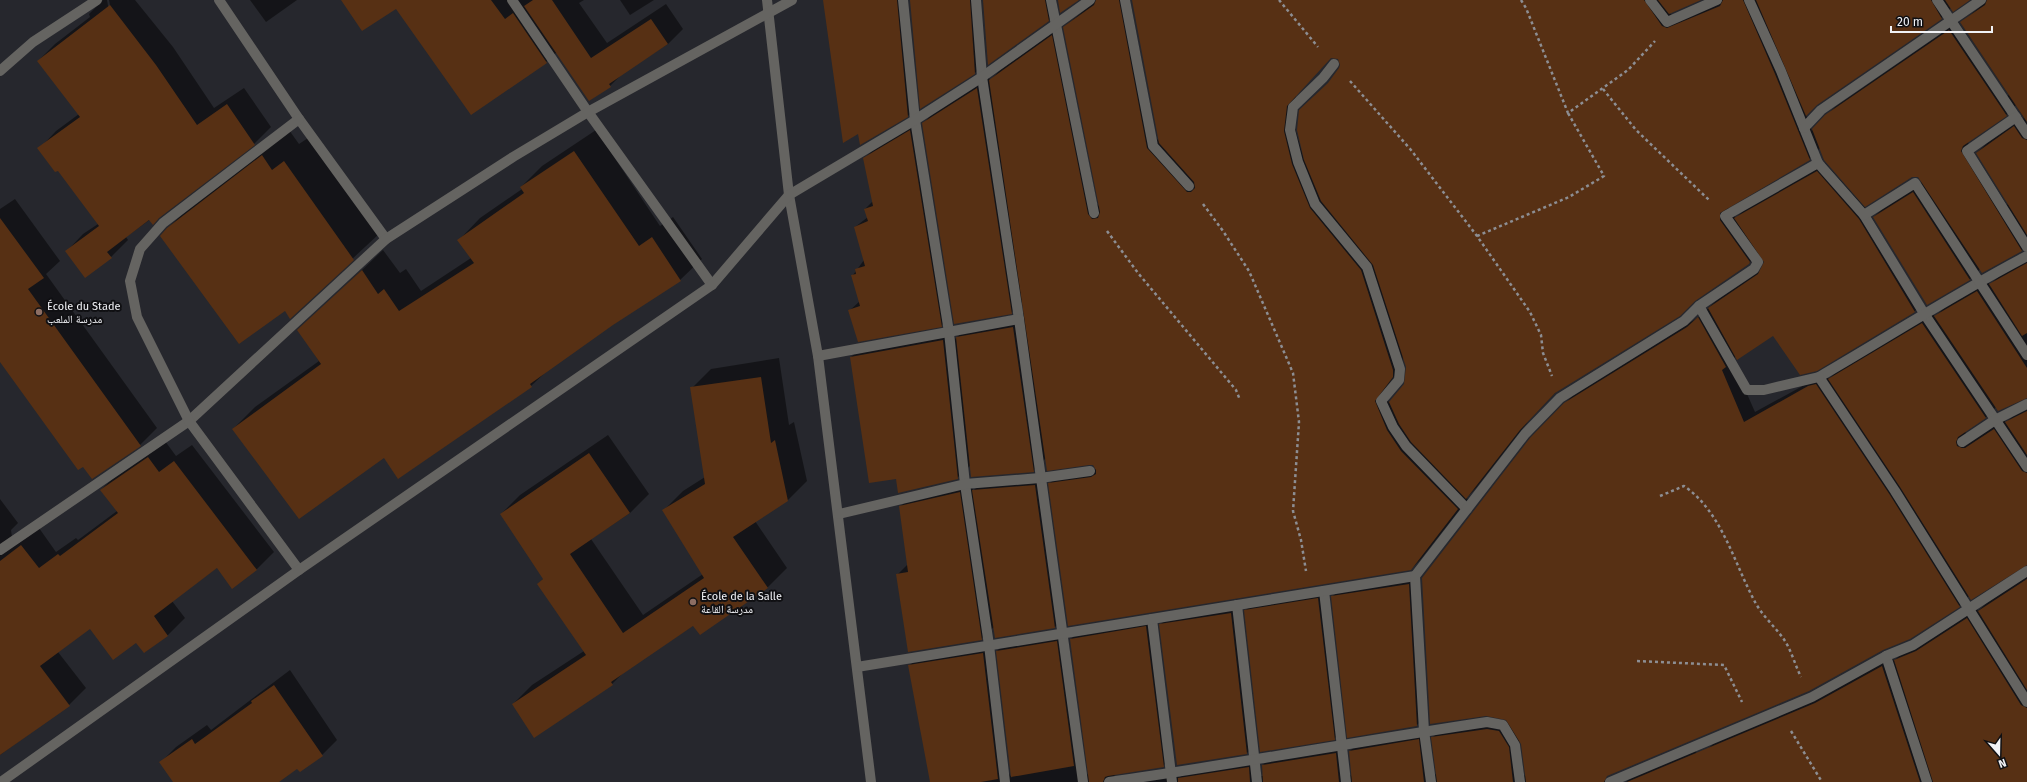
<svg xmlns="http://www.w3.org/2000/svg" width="2027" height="782" viewBox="0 0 2027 782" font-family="'Fira Sans','Noto Naskh Arabic',sans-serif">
<rect width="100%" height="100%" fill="#26272d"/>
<g fill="#0007" fill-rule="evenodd">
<path d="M103 0H107L109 11 111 10 109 0H135L173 47 214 108 244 88 271 127 254 144 126 237 128 240 111 257 66 252 83 234 98 224 58 169 39 149 56 131 79 114 38 61 55 44 90 17 89 14Z"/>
<path d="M250 0H297L266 22Z"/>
<path d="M342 0H584L579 3 607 43 666 4 683 29 668 44 623 73 610 86 590 100 557 52 546 62 397 7Z"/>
<path d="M620 0H654L630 15Z"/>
<path d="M824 0H907L918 106 908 116Z"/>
<path d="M911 0H980L985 63 975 73Z"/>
<path d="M983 0H1056L1058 11 1048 21Z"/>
<path d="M1097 0H1130L1156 138 1160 142 1133 0H1698L1669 13 1678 19 1722 0H1968L1951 8 1941 18 1818 103 1806 115 1812 131 1835 107 1958 22 2007 96 2009 95 1961 23 1988 0H2027V245L2022 250 1980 269 1970 279 1927 304 1874 217 1887 204 1922 182 1918 176 1820 148 1809 159 1729 206V210L1736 218 1744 210 1825 163 1867 210 1923 303 1915 311 1816 370 1773 335 1736 356 1732 360 1755 412 1819 377 1826 375 1829 379 1839 369 1933 314 1935 317 1945 307 1987 281 1990 285 2000 275 2027 260V397L1996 407 1986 417 1965 431 1967 436 2004 420 2006 423 2016 413 2027 407V564L1969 596 1959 606 1597 724 1605 782H931L909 666 919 656 993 643 1008 772 1012 778 997 651 1007 641 1067 631 1086 773 1090 777 1071 639 1081 629 1156 617 1173 756 1163 766 1113 774 1117 778 1180 777 1189 768 1259 757 1261 776H1263V765L1273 755 1346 743 1349 773 1353 778 1350 751 1360 741 1428 730 1434 773 1438 777 1432 738 1443 727 1498 719 1508 721 1531 439 1575 393 1699 317 1717 300 1762 270 1765 265 1764 258 1759 253 1748 264 1556 392 1530 419 1476 488 1466 498 1468 499 1421 559 1411 569 1049 484 1059 474 1097 469 1093 464 1046 458 1033 471 971 465 957 478H897L851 357 863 346 954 329 955 339 972 323 1024 313 1023 301 1011 313 923 124 935 111 989 77 990 81 1000 70 1061 27 1097 204 1101 208 1064 27ZM1331 57 1339 58 1342 65 1330 82 1304 160 1293 121 1296 95ZM2016 105 2024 118 1987 143 1977 153 2008 204 2007 205 1968 143 1969 140 2006 115ZM1403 355 1407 367 1405 384 1389 403 1384 390 1402 366ZM1519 738 1522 743 1527 777 1524 775Z"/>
<path d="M919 122 950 317 941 326 849 311 860 301 853 275 864 260 855 227 868 217 865 209 873 201 864 159 874 149Z"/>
<path d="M289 130 299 144 311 136 380 233 290 317 285 310 168 228 195 202Z"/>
<path d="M596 130 660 226 673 217 702 259 680 280 612 325 549 369 531 386 384 457 233 429 255 407 319 361 299 330 383 250 400 273 406 269 421 291 471 258 459 240 480 218 522 189 521 187 542 166Z"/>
<path d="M15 199 60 261 46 274 157 428 140 445 0 360V209Z"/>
<path d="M779 358 789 425 794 422 807 481 788 500 755 521 787 568 768 587 700 634 694 625 625 671 612 684 513 704 532 685 584 651 538 584 544 578 501 514 520 495 608 435 649 494 630 513 591 539 643 615 703 574 664 510 683 491 705 477 692 388 711 369Z"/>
<path d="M165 441 176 456 192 445 274 552 257 569 232 587 218 567 172 601 185 618 168 635 145 652 137 641 90 628 58 652 86 688 69 705 0 755V499L18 523 11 530 12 537 39 528 56 552 76 538 78 540 117 511 101 490 118 473Z"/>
<path d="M1043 478 1062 620 1055 627H994L981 639 897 575 908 564 900 507 913 495 971 481 973 491 981 483Z"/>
<path d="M1419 574 1427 715 1417 725 1332 597 1342 587Z"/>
<path d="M2027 576V782H1732L1709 748 1719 738 1892 656 1894 661 1905 650 1977 609 1978 611 1989 601Z"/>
<path d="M1328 589 1344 729 1334 739 1245 611 1255 601Z"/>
<path d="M1240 604 1256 744 1247 753 1160 625 1169 616Z"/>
<path d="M290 670 337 740 322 755 298 767 277 782H174L161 762 176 747 207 725 211 730Z"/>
<path d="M1694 748 1710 782H1626L1636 772Z"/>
</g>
<g fill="#573014">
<path d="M341 0H491L505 19 513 13 547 63 471 115 396 9 362 31Z"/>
<path d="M533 0H552L591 58 651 19 668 44 609 84 611 87 589 101 524 6Z"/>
<path d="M823 0H897L908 117 860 145 858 134 843 143Z"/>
<path d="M910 0H970L975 74 920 109Z"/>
<path d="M983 0H1045L1049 21 988 65Z"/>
<path d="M1058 0H1079L1060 13Z"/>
<path d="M1096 0H1119L1147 148 1187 192H1191L1195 188 1194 182 1159 143 1132 0H1644L1662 26 1667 28 1720 6 1723 0H1743L1775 74 1810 160 1720 213V220L1750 262 1749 264 1695 301 1680 316 1555 393 1520 430 1466 499 1411 442 1399 424 1389 402 1404 384 1406 367 1373 265 1321 201 1304 160 1297 130 1299 110 1328 83 1339 68 1340 65 1338 59 1331 58 1287 106 1284 131 1292 164 1310 208 1361 270 1393 370V377L1375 401 1387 430 1401 451 1458 509 1411 570 1068 626 1048 483 1091 477 1096 474V470L1093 465H1089L1047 471 989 80 1052 35 1088 214 1092 219 1098 218 1100 212 1063 27 1094 5Z"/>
<path d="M1658 0H1701L1669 14Z"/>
<path d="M1756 0H1931L1942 19 1817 105 1806 116Z"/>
<path d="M1945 0H1970L1953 12Z"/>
<path d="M1987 0H2027V122L1960 22 1985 5Z"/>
<path d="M110 5 156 65 197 125 227 104 255 145 159 218 153 225 149 220 107 252 112 258 85 278 65 251 99 226 58 171 55 172 37 148 80 117 37 61Z"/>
<path d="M1949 30 2007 116 1963 146 1961 151 2022 251 1982 273 1918 177H1912L1865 207 1824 160 1812 129 1825 115Z"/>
<path d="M977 88 1012 314 954 324 922 123Z"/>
<path d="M2014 126 2022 138 2027 140V235L1976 153Z"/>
<path d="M910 130 942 327 858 342 848 310 860 306 851 275 856 274 855 269 865 266 854 227 868 221 864 209 873 206 863 158Z"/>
<path d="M574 151 639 246 652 237 681 281 613 325 530 384 532 387 398 479 384 458 299 519 232 429 321 364 297 330 362 270 378 294 384 289 399 311 474 263 457 240 524 193 520 187Z"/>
<path d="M262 155 272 170 284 161 354 260 290 319 285 311 239 344 160 236 167 228Z"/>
<path d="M1817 171 1859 219 1915 312 1817 371 1800 375 1773 336 1737 360 1708 308 1758 274 1764 262 1734 218Z"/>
<path d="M1913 192 1970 280 1927 305 1873 217Z"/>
<path d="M0 218 44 278 28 289 141 446 92 479 83 467 78 470 0 362Z"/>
<path d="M2027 263V333L2022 336 1989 284Z"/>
<path d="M1977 291 2027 368V398L1998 411 1934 316Z"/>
<path d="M1698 317 1726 367 1722 370 1744 422 1808 386 1816 384 1890 495 1960 607 1910 639 1883 650 1809 691 1607 776 1604 782H1526L1521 744 1506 720 1486 716 1430 724 1422 578 1530 438 1564 403 1687 327Z"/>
<path d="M1922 323 1986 418 1958 437 1956 442 1957 446 1962 448H1965L1994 429 2022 471 2027 473V565L1971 600 1900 487 1828 379Z"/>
<path d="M1013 327 1034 472 971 477 956 337Z"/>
<path d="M943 340 958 479 898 493 896 479 869 483 850 357Z"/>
<path d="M761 377 771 443 775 440 788 501 733 537 768 588 700 635 693 626 611 682 613 685 534 738 512 704 586 655 537 584 543 579 500 514 589 453 630 513 570 554 623 633 704 578 662 510 705 484 690 387Z"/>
<path d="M2027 411V455L2005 422Z"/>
<path d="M148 457 159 472 174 461 257 570 232 589 217 568 154 616 168 636 144 653 136 643 113 660 90 629 40 666 70 706 0 755V561L21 545 39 568 58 554 60 556 118 513 100 490Z"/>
<path d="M1035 485 1055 628 995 638 972 490Z"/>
<path d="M960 492 982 640 908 652 896 574 908 572 899 506Z"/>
<path d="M2027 579V690L1978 611Z"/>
<path d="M1409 584 1417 726 1347 738 1331 596Z"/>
<path d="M1318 598 1335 740 1260 752 1244 610Z"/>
<path d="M1231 613 1247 754 1177 765 1159 624Z"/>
<path d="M1967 618 2021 705 2027 708V782H1933L1894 660 1916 651Z"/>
<path d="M1146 626 1164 767 1108 776 1105 777 1103 782H1089L1070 639Z"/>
<path d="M1057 641 1074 766 1011 777 996 651Z"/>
<path d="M983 653 998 779 981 782H930L908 665Z"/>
<path d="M1882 666 1920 782H1627L1815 703Z"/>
<path d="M274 685 323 756 300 772 297 769 279 782H173L159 762 192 739 195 744 252 703 251 701Z"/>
<path d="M1487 729 1499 731 1509 747 1513 782H1437L1431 737Z"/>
<path d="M1419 739 1424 782H1352L1349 751Z"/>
<path d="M1336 753 1339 782H1263L1262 765Z"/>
<path d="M1249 767 1250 782H1178V778Z"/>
</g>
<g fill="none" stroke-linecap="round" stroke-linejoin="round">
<g stroke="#8d8e93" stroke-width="2.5" stroke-dasharray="3 3" stroke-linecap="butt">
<path d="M1279 0 1318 47"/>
<path d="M1521 0 1526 8 1568 113 1628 70 1655 41"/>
<path d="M1350 81 1411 150 1477 236 1530 312 1541 335 1543 353 1552 376"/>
<path d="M1603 89 1636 130 1709 200"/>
<path d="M1203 204 1223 231 1249 271 1293 373 1299 422 1293 511 1301 540 1306 571"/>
<path d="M1107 231 1138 273 1236 390 1240 400"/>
<path d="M1477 236 1569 197 1604 176 1568 113"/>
<path d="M1660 496 1684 486C1722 512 1734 563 1755 602 1762 615 1774 626 1783 638 1791 649 1795 665 1801 677"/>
<path d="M1637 661 1724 665 1742 702"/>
<path d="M1791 731 1822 782"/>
</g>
<g stroke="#656461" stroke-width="10">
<path d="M219 0 299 119 386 239"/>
<path d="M512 0 588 112 712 285"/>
<path d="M767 0 789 195 818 356 871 782"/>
<path d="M903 0 915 120 949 332 965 484 989 645 1005 782"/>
<path d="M976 0 982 77 1019 319 1083 782"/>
<path d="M1051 0 1094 213"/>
<path d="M1125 0 1153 146 1189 186"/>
<path d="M1650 0 1667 22 1717 0"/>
<path d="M1749 0 1781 71 1818 163"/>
<path d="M1937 0 2027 134"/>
<path d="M1334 64 1323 78 1293 107 1290 130 1298 162 1315 204 1367 267 1400 369 1399 380 1381 401 1393 427 1406 446 1467 509"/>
<path d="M0 71 33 42 97 0"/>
<path d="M2016 117 1967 151 2027 247"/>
<path d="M1804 128 1821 110 1981 0"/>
<path d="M1864 215 1925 315 2027 467"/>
<path d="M2027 256C1956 293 1888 337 1819 377L1895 491 2027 702"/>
<path d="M1699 306 1747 390H1764L1819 377"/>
<path d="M818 356 1019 319"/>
<path d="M1962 442 1995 420 2027 404"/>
<path d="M839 514 965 484 1040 478 1090 471"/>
<path d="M0 550 189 421 386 239 513 157 588 112 792 0"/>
<path d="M299 570 189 421 137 317 130 281 140 249 163 223 299 119"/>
<path d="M1324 591 1346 782"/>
<path d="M1237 605 1257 782"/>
<path d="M1152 619 1172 782"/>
<path d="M1886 656 1927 782"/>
<path d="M857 667 1415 576"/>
<path d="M1 782 299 570 712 285 789 195 915 120 982 77 1090 0"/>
<path d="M1109 782C1236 764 1361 741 1487 722L1503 725 1515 745 1520 782"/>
<path d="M1431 782 1424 731 1415 576 1525 434 1560 398 1684 321 1699 306 1754 269 1758 262 1725 216 1818 163 1864 215 1915 183 2027 355"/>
<path d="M1610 782 1812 697 1886 656 1913 645 2027 571"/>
</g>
</g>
<g fill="#8d6e63" stroke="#101013" stroke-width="1.5">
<circle cx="39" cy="312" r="4"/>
<circle cx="693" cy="602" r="4"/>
</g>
<g text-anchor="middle" stroke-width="4" stroke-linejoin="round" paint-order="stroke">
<g font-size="11" fill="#f1f2f6" stroke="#101013" text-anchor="start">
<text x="47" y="310">École du Stade<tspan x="47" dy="13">مدرسة الملعب</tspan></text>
<text x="701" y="600">École de la Salle<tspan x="701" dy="13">مدرسة القاعة</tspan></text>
</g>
</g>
<g transform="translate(1999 754) rotate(160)" stroke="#101013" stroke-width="3" paint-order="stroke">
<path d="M0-3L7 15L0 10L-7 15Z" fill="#f1f2f6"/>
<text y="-6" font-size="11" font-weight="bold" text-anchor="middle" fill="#f1f2f6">N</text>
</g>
<path d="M1891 26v6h101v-6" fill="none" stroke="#f1f2f6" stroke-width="2"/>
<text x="1897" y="26" font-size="12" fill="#f1f2f6" stroke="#101013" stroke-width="3" paint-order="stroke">20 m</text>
</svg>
